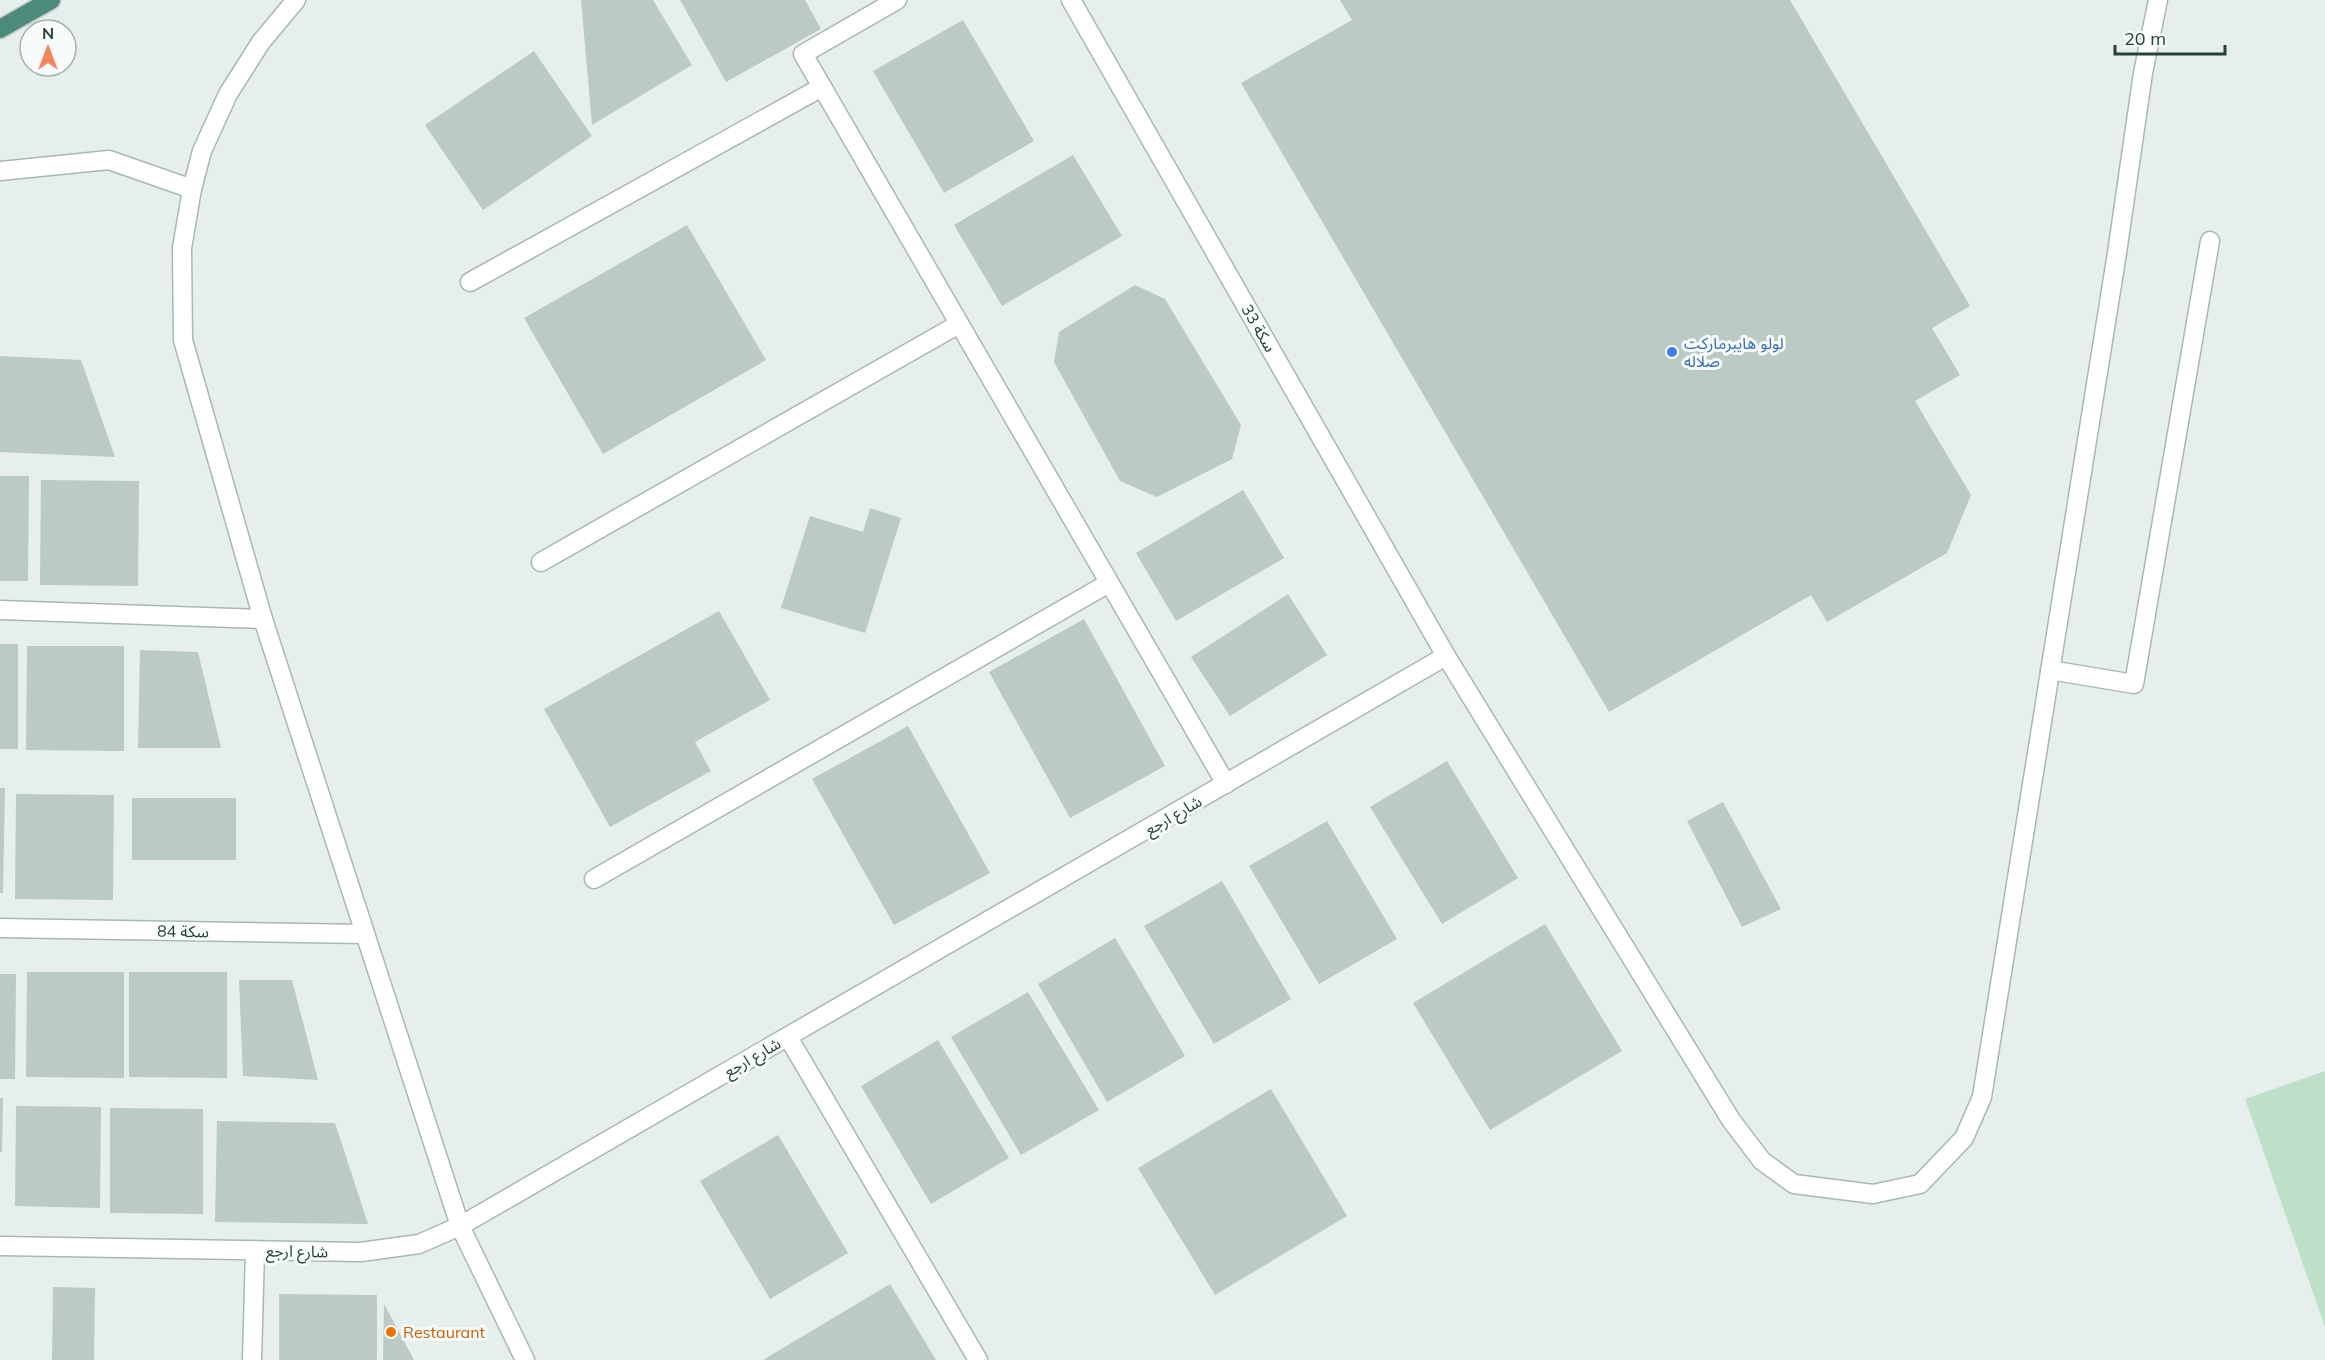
<svg xmlns="http://www.w3.org/2000/svg" width="2325" height="1360" viewBox="0 0 2325 1360" font-family="Mulish,'Noto Sans Arabic',sans-serif">
<rect width="100%" height="100%" fill="#e6efeb"/>
<path fill="#bfe0c8" d="M2325 1071V1327L2245 1099Z"/>
<g fill="#bbcac4">
<path d="M581 0H653L692 65 592 125Z"/>
<path d="M680 0H805L821 29 726 82Z"/>
<path d="M1340 0H1790L1970 306 1932 328 1960 375 1915 401 1971 495 1947 553 1827 622 1811 595 1609 712 1241 83 1352 20Z"/>
<path d="M963 20 1034 141 944 193 873 71Z"/>
<path d="M534 51 592 136 483 210 425 125Z"/>
<path d="M1073 155 1122 236 1002 306 954 225Z"/>
<path d="M687 225 766 360 603 454 524 318Z"/>
<path d="M1135 285 1165 299 1241 425 1232 459 1157 497 1120 481 1054 362 1059 332Z"/>
<path d="M0 356 81 360 115 457 0 452Z"/>
<path d="M0 476H29L28 581H0Z"/>
<path d="M41 480 139 481 138 586 40 585Z"/>
<path d="M1243 490 1284 558 1176 621 1136 553Z"/>
<path d="M870 508 901 518 865 633 781 608 810 516 863 532Z"/>
<path d="M1288 594 1327 655 1230 716 1191 657Z"/>
<path d="M719 611 770 700 695 742 711 771 610 827 544 709Z"/>
<path d="M1084 619 1165 766 1070 818 989 672Z"/>
<rect x="0" y="644" width="18" height="105"/>
<path d="M27 646H124V751L26 750Z"/>
<path d="M140 650 198 652 221 748H138Z"/>
<path d="M908 726 990 873 894 925 812 779Z"/>
<path d="M1447 761 1518 878 1442 924 1370 807Z"/>
<path d="M0 788H5L3 893H0Z"/>
<path d="M16 794 114 795 113 900 15 899Z"/>
<rect x="132" y="798" width="104" height="62"/>
<path d="M1723 802 1781 909 1742 927 1687 821Z"/>
<path d="M1327 821 1397 939 1319 984 1249 866Z"/>
<path d="M1222 881 1291 999 1214 1044 1144 926Z"/>
<path d="M1545 924 1622 1051 1490 1130 1413 1003Z"/>
<path d="M1115 938 1185 1056 1107 1102 1038 984Z"/>
<path d="M27 972H124V1078L26 1077Z"/>
<path d="M129 972H227V1078L129 1077Z"/>
<path d="M0 974H16L15 1079H0Z"/>
<path d="M239 980H292L318 1080 243 1076Z"/>
<path d="M1028 992 1099 1110 1021 1155 951 1037Z"/>
<path d="M938 1040 1009 1158 931 1204 861 1086Z"/>
<path d="M1271 1089 1347 1216 1215 1295 1138 1168Z"/>
<path d="M0 1098H3L2 1152H0Z"/>
<path d="M16 1106 101 1107 100 1208 15 1206Z"/>
<path d="M110 1108 203 1109V1214L110 1213Z"/>
<path d="M217 1121 335 1123 368 1224 215 1222Z"/>
<path d="M778 1135 848 1253 770 1299 700 1181Z"/>
<path d="M890 1284 936 1360H763Z"/>
<path d="M53 1287 95 1288 94 1360H52Z"/>
<path d="M279 1294 377 1295V1360H279Z"/>
<path d="M384 1304 414 1360H383Z"/>
</g>
<g fill="none" stroke-linecap="round" stroke-linejoin="round">
<g stroke="#a8b8b2" stroke-width="21">
<g id="service">
<path d="M1446 656 1731 1120 1762 1161 1794 1184 1873 1194 1920 1184 1964 1138 1982 1097 2117 253 2143 73 2158 0"/>
<path d="M2050 670 2134 684 2210 241"/>
</g>
</g>
<g stroke="#a8b8b2" stroke-width="21">
<g id="minor">
<path d="M897 0 803 54 1226 784"/>
<path d="M470 282 822 87"/>
<path d="M541 562 959 324"/>
<path d="M0 610 263 619"/>
<path d="M594 879 1109 583"/>
<path d="M0 928 365 934"/>
<path d="M788 1037 978 1360"/>
<path d="M0 1246 361 1252 419 1244 460 1226 1446 656 1071 0"/>
<path d="M252 1360 255 1250"/>
</g>
</g>
<g stroke="#a8b8b2" stroke-width="21">
<g id="tertiary">
<path d="M296 0 261 42 228 94 202 151 192 189 182 248 183 340 263 619 460 1226 525 1360"/>
<path d="M0 171 109 160 192 189"/>
</g>
</g>
<g stroke="#c2cac8" stroke-width="21">
<path id="trunk" d="M0 29 51 0"/>
</g>
<use href="#service" stroke="#fff" stroke-width="18"/>
<use href="#minor" stroke="#fff" stroke-width="18"/>
<use href="#tertiary" stroke="#fff" stroke-width="18"/>
<use href="#trunk" stroke="#4c8a7c" stroke-width="18"/>
</g>
<circle fill="#3f7fe0" stroke="#f7fbf9" stroke-width="2" cx="1672" cy="352" r="6"/>
<circle fill="#e8710a" stroke="#f7fbf9" stroke-width="2" cx="391" cy="1332" r="6"/>
<g text-anchor="middle" stroke-width="6" stroke-linejoin="round" paint-order="stroke">
<g font-size="16" fill="#24423a" stroke="#f7fbf9">
<text transform="translate(1259 328) rotate(60)" y="6">سكة 33</text>
<text transform="translate(1173 815) rotate(-30)" y="6">شارع ارجع</text>
<text transform="translate(183 931) rotate(1)" y="6">سكة 84</text>
<text transform="translate(752 1057) rotate(-30)" y="6">شارع ارجع</text>
<text transform="translate(297 1251) rotate(1)" y="6">شارع ارجع</text>
</g>
<g font-size="16" fill="#366cbe" stroke="#f7fbf9" text-anchor="start">
<text x="1684" y="349">لولو هايبرماركت<tspan x="1684" dy="18">صلاله</tspan></text>
</g>
<g font-size="16" fill="#c56008" stroke="#f7fbf9" text-anchor="start">
<text x="403" y="1338">Restaurant</text>
</g>
</g>
<g transform="translate(48 48)"><circle r="28" fill="#f7fbf9" stroke="#a3b1ad" stroke-width="1.5"/>
<path d="M0-4.5L10 22L0 15L-10 22Z" fill="#f4845f"/>
<text y="-9" font-size="16" font-weight="bold" text-anchor="middle" fill="#24423a">N</text>
</g>
<path d="M2115 45v9h110v-9" fill="none" stroke="#24423a" stroke-width="3"/>
<text x="2124" y="45" font-size="18" fill="#24423a" stroke="#f7fbf9" stroke-width="4.5" paint-order="stroke">20 m</text>
</svg>
